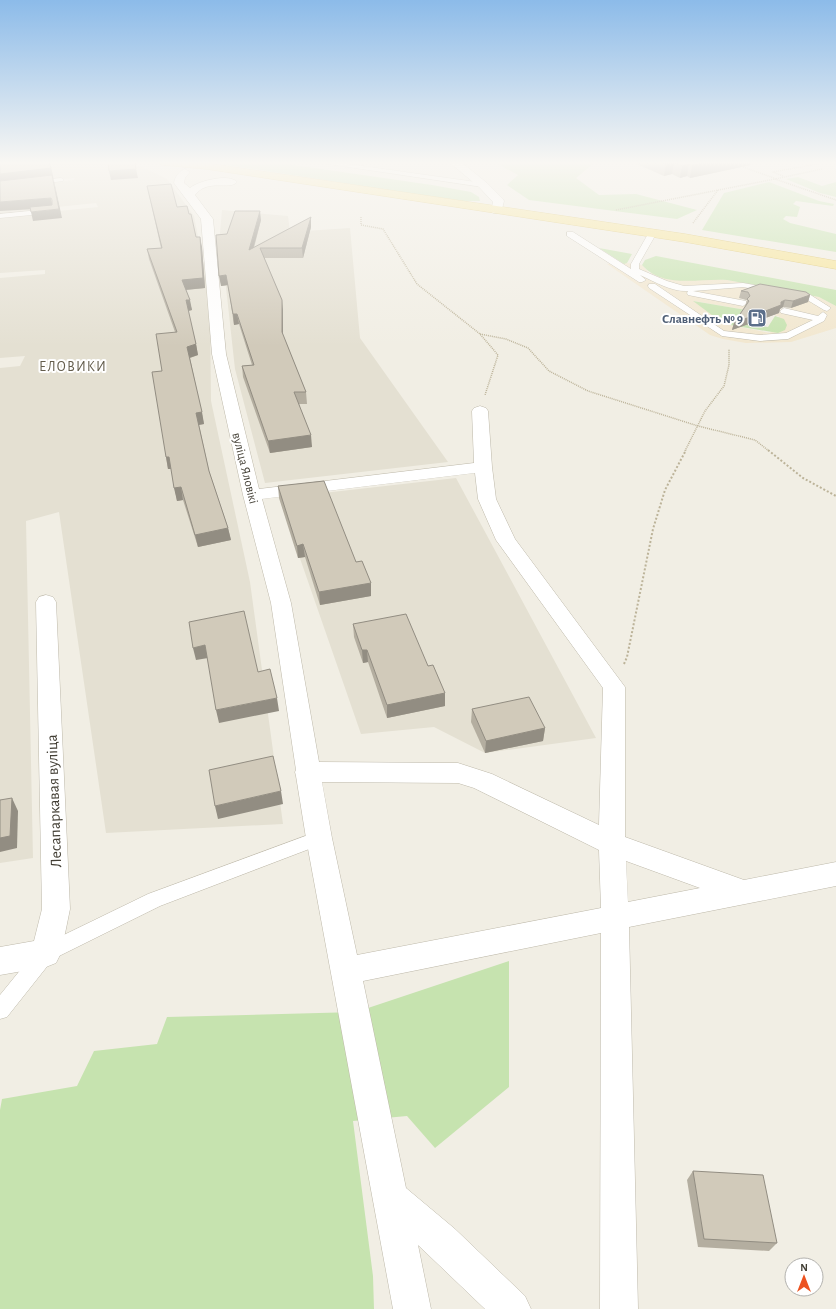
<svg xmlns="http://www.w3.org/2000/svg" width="836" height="1309" viewBox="0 0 836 1309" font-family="'Alegreya Sans',sans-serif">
<rect width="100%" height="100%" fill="#f1eee4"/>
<g fill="#e4e0d2">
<path d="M0 162H117L142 167 167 179 194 216 207 282 210 315 211 401 250 582 283 824 106 833 59 512 26 521 33 858 0 863V368L20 366 25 356 0 358V278L45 274V270L0 273V217L98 207 96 203 0 213V189L74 180 75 178 0 185Z"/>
<path d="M222 210 288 216 290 232 350 228 360 338 448 462 265 483 235 369 220 233Z"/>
<path d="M456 478 596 738 485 753 434 727 361 734 279 498Z"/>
</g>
<path fill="#f2e7cf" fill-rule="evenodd" d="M619 262 642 265 649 273 727 280 819 297 836 306V328L791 342 746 343 723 339 710 335 607 264ZM739 298 794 307 776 314 775 316H779L770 333 724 324 694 301 746 310 747 308Z"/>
<g fill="#c6e3af">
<path d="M220 162H273L432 185 471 192 479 197 480 201H458L228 165Z"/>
<path d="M494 162H592L593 164 576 178 599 195 636 194 697 210 677 219 529 200 507 185 518 175Z"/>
<path d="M798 177 822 186 836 182V197L820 193 786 179Z"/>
<path d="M769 182 819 201 834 204 833 206 796 201 793 204 800 207 797 217 786 216 783 219 790 223 836 234V252L702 230 724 193Z"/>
<path d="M599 248 632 254 627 263 624 264Z"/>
<path d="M656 256 836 290V306L819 297 727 280C699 278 663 289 642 265L645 260Z"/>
<path d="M693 301 746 310 739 322 768 327 775 316 784 319 787 325 785 330 778 333 724 324Z"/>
<path d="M509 961V1087L435 1148 407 1116 353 1121 373 1276 374 1309H0V1110L2 1099 77 1086 94 1051 157 1044 167 1017 356 1012Z"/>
</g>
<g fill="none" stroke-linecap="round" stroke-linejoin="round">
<g stroke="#beb9aa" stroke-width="1">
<g id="lane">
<path d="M315 162H334L483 183 486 185 483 187Z"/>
<path d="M61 178 63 179V181L0 189V185Z"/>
<path d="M49 209H52V213L0 218V214Z"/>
<path d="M567 232H573L631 269V264L648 234 652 232H655L656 234 639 264V269L667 281 684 286 743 283 771 288 775 290 771 292 743 287 693 291 746 301 747 303 743 306 688 295 687 293 688 291C672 292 655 282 640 275L646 280 642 282H639L567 236Z"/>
<path d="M649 284H655L724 331 760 335 786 333 813 320 781 313 780 311 784 308 818 316 823 312 827 315 824 321 788 339 760 341 722 336 649 288 648 286Z"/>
<path d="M791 291 809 294 831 308 827 311 824 310 804 298 788 296 787 294 788 292Z"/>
<path d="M319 831 325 833 327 838 325 843 160 906 53 959 7 1017 0 1019V995L39 947 148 894Z"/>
</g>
</g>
<g stroke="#beb9aa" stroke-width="1">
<g id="street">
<path d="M449 162H461L487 183 503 199 504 201 501 213H493L491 211 493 202 479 187Z"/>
<path d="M185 169 190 172 185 178 184 183 190 188C198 181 229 173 237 182 229 191 208 178 195 195L213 219 226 354 259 489 474 463 472 411 474 408 480 406 486 408 488 411 492 467 496 499 515 539 625 687V837L744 880 836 862V886L629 927 638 1309H600L601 933 363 981 406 1188 455 1229 525 1296 531 1309H485L418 1245 431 1309H393L306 838 296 776 295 772 296 770 271 603 243 495 212 354 201 219 174 183C175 177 179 171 185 169ZM475 473 478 499 496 540 603 688 599 825 492 774 458 763 319 762 291 603 262 499ZM322 782 458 783 474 788 599 850 601 908 357 955 332 838ZM626 861 700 888 628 902Z"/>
<path d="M46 595 53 597 56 602 70 909 61 953 56 963 46 967 0 975V947L34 941 42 909 36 602 39 597Z"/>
</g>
</g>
<g stroke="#dbc368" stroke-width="1">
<path id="primary" d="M157 162 206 163 685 234 836 261V269L685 242 206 169 162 165Z"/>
</g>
<g stroke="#bcb399" stroke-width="1.5" stroke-dasharray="1 1" stroke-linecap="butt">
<path d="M743 167 774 178"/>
<path d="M822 169 775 179 836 200"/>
<path d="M783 176 773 172 828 162"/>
<path d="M616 210 775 179"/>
<path d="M361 217V225L383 229 417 284 480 334 498 355 485 395"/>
<path d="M693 223 718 190"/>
<path d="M480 334 506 339 528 348 549 371 588 391 698 426 755 440 769 451"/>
<path d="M685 451 705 411 724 386 729 365V349"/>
</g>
<g stroke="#bcb399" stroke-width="2" stroke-dasharray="2 2" stroke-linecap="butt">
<path d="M768 450 803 478 836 496"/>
<path d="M624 664 627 657 653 529 665 490 686 450"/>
</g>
<use href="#lane" fill="#fff" fill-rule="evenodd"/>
<use href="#street" fill="#fff" fill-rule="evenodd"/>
<use href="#primary" fill="#f7e596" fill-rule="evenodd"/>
</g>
<g fill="#b4aea0">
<path d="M632 162H751V165L690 178 687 176 680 178 672 174 664 176Z"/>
<path d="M147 186 177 207 202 247 205 288 186 290 192 310 188 311 196 344 198 355 190 358 204 424 199 425 209 471 228 528 231 540 198 547 183 500 177 501 171 469H168L166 457 162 371 175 332 149 259 147 249 161 248Z"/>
<path d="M261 220 254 248 311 227 303 258H264L283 310V335L306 392 307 404H299L312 447 270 453 243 377 242 366 252 365 239 324 234 325 228 285 221 286 227 234Z"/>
<path d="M741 291 810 295 808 302 791 308 783 307 780 309 779 313 732 330 734 323 745 306 747 300H746L739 298Z"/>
<path d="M278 486 356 562 371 596 320 605 305 557 298 558 279 498Z"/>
<path d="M353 624 428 666 445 693V706L387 718 368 662 363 663 354 637Z"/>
<path d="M472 709 545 728 543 741 485 753 471 722Z"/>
<path d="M693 1171 777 1243 769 1251 698 1247 687 1180Z"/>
</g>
<g fill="#928d82">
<path d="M50 162 62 218 33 221 31 212 59 209 53 177 0 183V174Z"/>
<path d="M674 162 672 174 664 176 666 164Z"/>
<path d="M708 162H751V165L690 178 692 165Z"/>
<path d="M689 164 687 176 680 178 682 166Z"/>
<path d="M136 169 138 178 111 180 109 171Z"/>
<path d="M51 198 53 208 0 211V202Z"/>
<path d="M260 211 261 220 250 260 249 250Z"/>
<path d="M311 217V227L303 258 302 248Z"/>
<path d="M200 237 202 247 205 288 184 290 182 280Z"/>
<path d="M226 275 228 285 221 286 219 276Z"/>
<path d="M810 295 808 302 791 308 793 301Z"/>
<path d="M186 300H190L192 310 188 311Z"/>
<path d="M282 300 283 310V343L282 332Z"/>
<path d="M785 300 783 307 780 309 779 313 732 330 734 323 781 302Z"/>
<path d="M233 314H237L239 324 234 325Z"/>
<path d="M196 344 198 355 189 358 187 347Z"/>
<path d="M202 412 204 424 198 425 196 413Z"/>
<path d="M311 435 312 447 270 453 268 441Z"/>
<path d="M166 457H169L171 469H168Z"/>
<path d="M181 487 183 500 177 501 174 488Z"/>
<path d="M228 528 231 540 198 547 195 535Z"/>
<path d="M303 544 305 557 298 558 297 546Z"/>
<path d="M371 583V596L320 605 319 592Z"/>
<path d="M205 645 208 658 196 660 193 648Z"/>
<path d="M362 650H367L368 662 363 663Z"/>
<path d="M445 693V706L387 718V705Z"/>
<path d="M277 698 279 711 219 723 216 710Z"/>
<path d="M545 728 543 741 485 753 486 741Z"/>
<path d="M281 791 283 804 218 819 215 806Z"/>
<path d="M12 798 18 811 17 848 0 852V838Z"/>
</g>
<g fill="#d1caba" stroke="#928d82">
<path d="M0 162H49L51 168 0 174Z"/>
<path d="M108 162H135L136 169 109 171Z"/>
<path d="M663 162H673L666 164Z"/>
<path d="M674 162H708L692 165 689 164 682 166Z"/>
<path d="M52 175 59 209 31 212 30 207 52 205V200L51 198 0 202V181Z"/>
<path d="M171 184 177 207 187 206 189 214H191L196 237H200L203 278 182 280 190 300H186L196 344 187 347 202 412 196 413 209 471 228 528 195 535 181 487 174 488 169 457H166L152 372 162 371 156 334 177 332 147 249 162 248 147 186Z"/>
<path d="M235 211H260L249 250 311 217 302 248H260L282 300V332L306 392H294L311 435 268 441 242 366 254 365 237 314H233L226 275 219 276 216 235 227 234Z"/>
<path d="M760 284 806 292 810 295 793 301 785 300 781 302V305L734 323 749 301 747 299 750 296 748 292 741 291Z"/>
<path d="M324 481 356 562 362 561 371 583 319 592 303 544 297 546 278 486Z"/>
<path d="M244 611 258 672 270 669 277 698 216 710 205 645 193 648 189 622Z"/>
<path d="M406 614 428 666 433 665 445 693 387 705 367 650H362L353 624Z"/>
<path d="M529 697 545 728 486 741 472 709Z"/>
<path d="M273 756 281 791 215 806 209 770Z"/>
<path d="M12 798 10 836 0 838V800Z"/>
<path d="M693 1171 763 1175 777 1243 704 1239Z"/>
</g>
<linearGradient id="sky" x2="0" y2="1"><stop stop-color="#8cbbe9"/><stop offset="0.47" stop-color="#f9f7f3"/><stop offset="1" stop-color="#f9f7f3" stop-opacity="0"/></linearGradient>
<rect width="836" height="346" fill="url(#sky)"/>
<defs>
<g id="fuel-square" transform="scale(1)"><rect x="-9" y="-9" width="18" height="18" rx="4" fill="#5c6f8a" stroke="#fff"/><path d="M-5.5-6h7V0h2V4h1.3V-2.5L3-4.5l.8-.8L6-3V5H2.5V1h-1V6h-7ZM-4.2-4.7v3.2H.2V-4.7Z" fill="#fff"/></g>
</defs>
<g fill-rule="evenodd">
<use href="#fuel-square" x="757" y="318"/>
</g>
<g text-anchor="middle" stroke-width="4" stroke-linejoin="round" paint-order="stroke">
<g font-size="13" font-weight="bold" fill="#4e5e75" stroke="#fff" text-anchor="end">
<text x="743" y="323">Славнефть № 9</text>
</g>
<g font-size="13" fill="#423e34" stroke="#fff">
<text transform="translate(246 468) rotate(76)" y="5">вуліца Яловікі</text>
</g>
<g font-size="14" letter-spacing="1" fill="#645d4c" stroke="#fff">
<text x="73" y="371">ЕЛОВИКИ</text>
</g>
<g font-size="16" fill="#423e34" stroke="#fff">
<text transform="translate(53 801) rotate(-92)" y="6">Лесапаркавая вуліца</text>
</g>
</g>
<g transform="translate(804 1277)"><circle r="19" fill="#ffffff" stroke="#b3b2ae"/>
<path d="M0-3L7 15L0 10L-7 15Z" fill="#ec5220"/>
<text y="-6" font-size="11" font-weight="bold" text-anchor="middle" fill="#423e34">N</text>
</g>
</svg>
